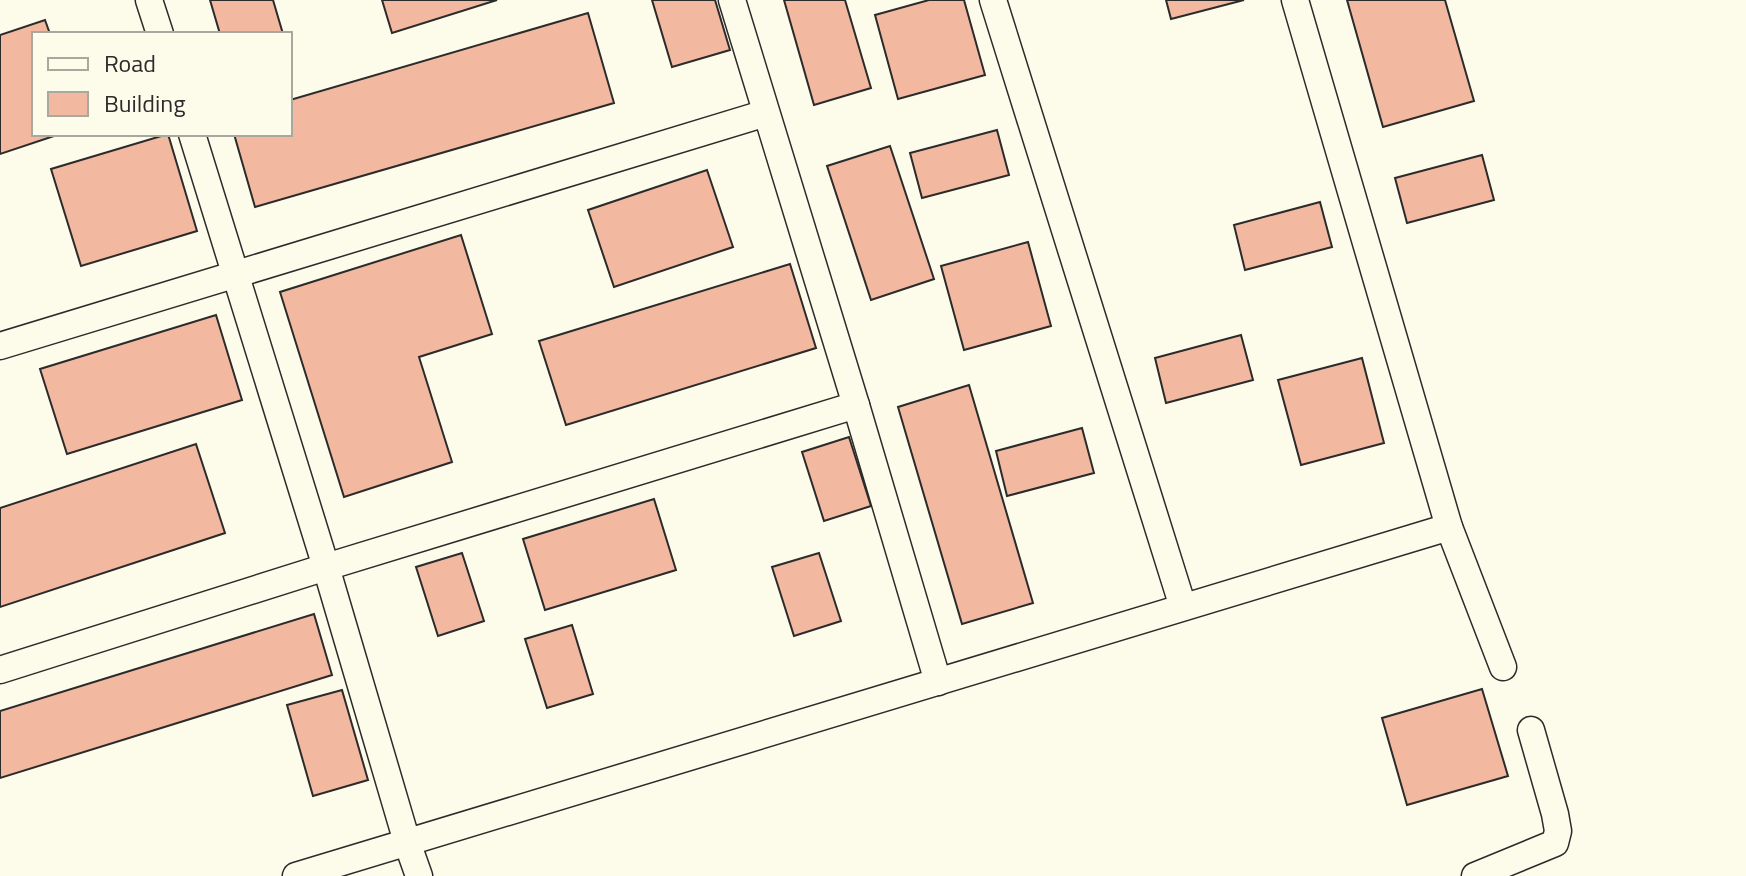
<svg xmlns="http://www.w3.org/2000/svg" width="1746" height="876" viewBox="0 0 1746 876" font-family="'Titillium Web',sans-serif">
<rect width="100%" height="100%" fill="#fdfbea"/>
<g fill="#f2b8a0" stroke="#2b2b2b" stroke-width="2">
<path d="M210 0H273L283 34H220Z"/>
<path d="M382 0H497L392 33Z"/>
<path d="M652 0H715L730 50 672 67Z"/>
<path d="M784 0H845L871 88 814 105Z"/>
<path d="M929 0H964L985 75 898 99 875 15Z"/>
<path d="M1166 0H1244L1171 19Z"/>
<path d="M1347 0H1445L1474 101 1383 127Z"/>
<path d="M588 13 614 103 255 207 234 134H290V100Z"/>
<path d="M45 20 50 34H34V134H60L0 154V35Z"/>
<path d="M997 130 1009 175 922 198 910 153Z"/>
<path d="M168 134 197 231 81 266 51 169Z"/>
<path d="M890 146 934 279 871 300 827 166Z"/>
<path d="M1482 155 1494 200 1407 223 1395 178Z"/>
<path d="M707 170 733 247 614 287 588 210Z"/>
<path d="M1320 202 1332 247 1245 270 1234 225Z"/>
<path d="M461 235 492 334 419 357 452 462 344 497 280 292Z"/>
<path d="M1028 242 1051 326 964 350 941 266Z"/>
<path d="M790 264 816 348 566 425 539 341Z"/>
<path d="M216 315 242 400 67 454 40 369Z"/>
<path d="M1241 335 1253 380 1166 403 1155 358Z"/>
<path d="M1362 358 1384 443 1301 465 1278 380Z"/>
<path d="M969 385 1033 603 962 624 898 407Z"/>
<path d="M1082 428 1094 473 1007 496 996 451Z"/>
<path d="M849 437 871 506 824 521 802 452Z"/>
<path d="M196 444 225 533 0 607V508Z"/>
<path d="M654 499 676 570 545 610 523 539Z"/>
<path d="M462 553 484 621 438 636 416 567Z"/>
<path d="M819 553 841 621 794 636 772 567Z"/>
<path d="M314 614 332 675 0 778V711Z"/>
<path d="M572 625 593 694 547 708 525 639Z"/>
<path d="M1482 689 1508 776 1407 805 1382 718Z"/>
<path d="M342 690 368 780 313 796 287 705Z"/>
</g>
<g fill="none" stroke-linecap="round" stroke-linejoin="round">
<g stroke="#2b2b2b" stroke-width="29">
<g id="minor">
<path d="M149 0 160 34"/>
<path d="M732 0 856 405 938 682"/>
<path d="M993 0 1183 607"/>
<path d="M1295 0 1449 527 1503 667"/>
<path d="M192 134 326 567 407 842 419 876"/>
<path d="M0 346 766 113"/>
<path d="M0 670 326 567 856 405"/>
<path d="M296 876 1449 527"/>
<path d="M1475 876 1555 843 1558 831 1555 814 1531 730"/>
</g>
</g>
<use href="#minor" stroke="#fdfbea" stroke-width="26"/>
</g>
<rect x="32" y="32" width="260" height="104" fill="#fdfbea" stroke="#a9a89e" stroke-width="2"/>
<rect x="48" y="58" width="40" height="12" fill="#fdfbea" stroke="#a9a89e" stroke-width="2"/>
<text x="104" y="72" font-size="24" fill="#2b2b2b">Road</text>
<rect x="48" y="92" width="40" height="24" fill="#f2b8a0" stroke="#a9a89e" stroke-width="2"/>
<text x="104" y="112" font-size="24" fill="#2b2b2b">Building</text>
</svg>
